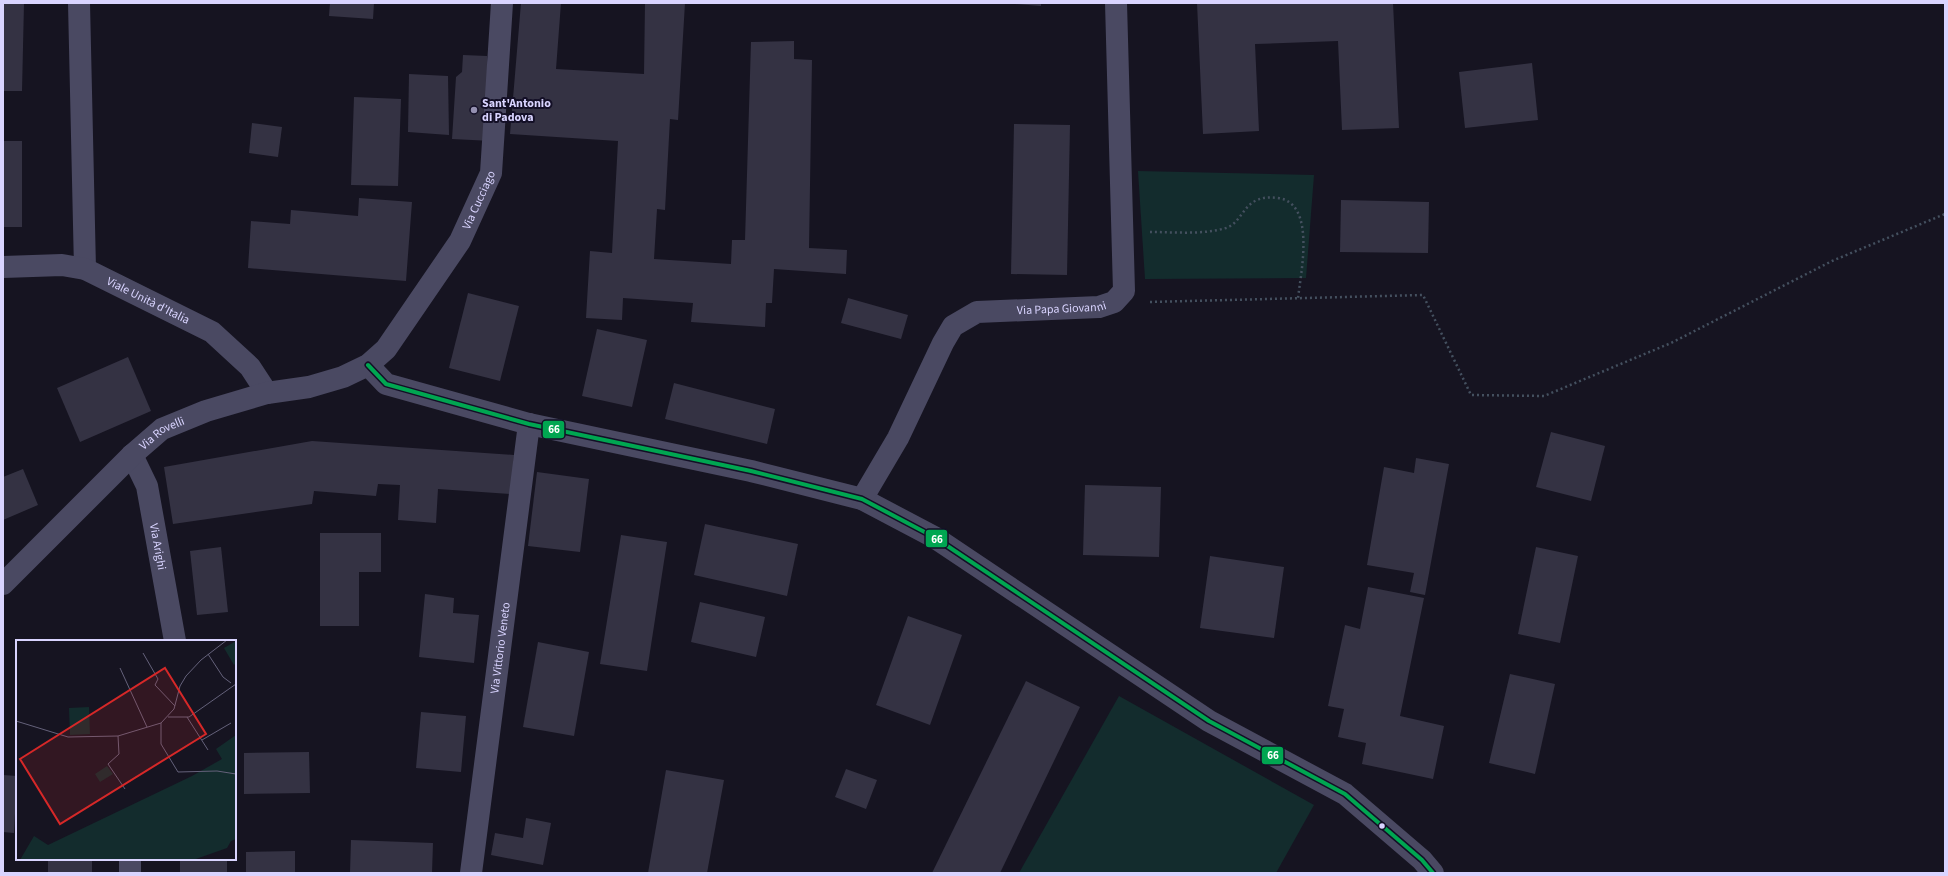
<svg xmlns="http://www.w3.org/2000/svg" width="1948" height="876" viewBox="0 0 1948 876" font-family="'Source Sans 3',sans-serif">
<rect width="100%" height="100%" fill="#161421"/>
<g fill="#132c2d">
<path d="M1138 171 1314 175 1306 278 1145 279Z"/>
<path d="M1119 696 1314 805 1276 873H1019Z"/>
</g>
<g fill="#343243">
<path d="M3 3H24L22 91H3Z"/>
<path d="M330 3H374L373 19 329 16Z"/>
<path d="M521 3H561L556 69 644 74 645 3H685L678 120 670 119 665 210 657 209 654 259 731 264 732 240H745L751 42 794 41V59L812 60 809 248 847 250 846 274 774 269 772 303H766L765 327 691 322 693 303 623 298 622 320 586 318 590 251 612 253 618 141 510 134Z"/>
<path d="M1002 3H1041V6Z"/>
<path d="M1197 3H1393L1399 128 1342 130 1338 41 1255 44 1259 131 1203 134Z"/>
<path d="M463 55 487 56 492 141 452 139 456 77 462 72Z"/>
<path d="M1532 63 1538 120 1465 128 1459 72Z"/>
<path d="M409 74 448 76 449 135 408 132Z"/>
<path d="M354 97 401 99 398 186 351 185Z"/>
<path d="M252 123 282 127 278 157 249 153Z"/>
<path d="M1014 124 1070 125 1067 275 1011 274Z"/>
<rect x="3" y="141" width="19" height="86"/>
<path d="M359 198 412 202 406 281 248 268 251 221 290 224 291 210 358 216Z"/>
<path d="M1341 200 1429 202 1428 253 1340 252Z"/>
<path d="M468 293 519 306 500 381 449 368Z"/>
<path d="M848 298 908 315 901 339 841 323Z"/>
<path d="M597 329 647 340 632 407 582 396Z"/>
<path d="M128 357 151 411 80 442 57 388Z"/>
<path d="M674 383 775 409 767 444 665 419Z"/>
<path d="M1551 432 1605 446 1591 501 1536 487Z"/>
<path d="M312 441 514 455 511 494 438 489 436 523 398 520 400 485 378 484 376 496 314 491 312 504 173 524 164 467Z"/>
<path d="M1416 458 1449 464 1425 595 1410 592 1414 573 1367 565 1384 467 1414 473Z"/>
<path d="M23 469 38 505 3 520V477Z"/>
<path d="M537 472 589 479 580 552 528 546Z"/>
<path d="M1085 485 1161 487 1159 557 1083 555Z"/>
<path d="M705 524 798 544 787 596 694 575Z"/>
<path d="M320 533H381V572H359V626H320Z"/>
<path d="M621 535 667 542 647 671 600 664Z"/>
<path d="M221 547 228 612 197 615 190 551Z"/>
<path d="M1536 547 1578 556 1560 643 1518 634Z"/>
<path d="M1210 556 1284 567 1274 638 1200 628Z"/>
<path d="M1368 587 1424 598 1400 716 1444 726 1433 779 1362 764 1366 743 1338 737 1344 709 1328 706 1345 625 1360 629Z"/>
<path d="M425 594 454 598 453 613 479 615 474 663 419 657Z"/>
<path d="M700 602 765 617 756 657 691 642Z"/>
<path d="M908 616 962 635 930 725 876 705Z"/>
<path d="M538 642 589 652 574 736 523 727Z"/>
<path d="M1510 674 1555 684 1535 774 1489 763Z"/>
<path d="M1026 681 1080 707 1000 873H932Z"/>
<path d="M421 712 466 716 461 772 416 768Z"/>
<path d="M309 752 310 793 244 794V753Z"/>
<path d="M846 769 877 780 866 809 835 797Z"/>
<path d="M666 770 724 780 707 873H648Z"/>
<path d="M3 775 17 776 14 833 3 832Z"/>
<path d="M526 818 551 823 543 865 491 855 495 833 523 838Z"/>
<path d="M351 840 433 843 432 873H350Z"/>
<path d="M295 851V873H246V852Z"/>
<rect x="48" y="859" width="44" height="14"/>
<rect x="180" y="859" width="47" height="14"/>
</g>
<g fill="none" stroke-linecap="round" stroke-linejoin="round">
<g stroke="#44505f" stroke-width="2.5" stroke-dasharray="2 3" stroke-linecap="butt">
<path d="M1150 232C1175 232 1202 235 1226 228 1239 224 1243 207 1255 201 1263 197 1269 197 1278 198 1316 203 1301 272 1298 298"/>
<path d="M1150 302 1423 295 1471 395 1544 396 1671 343 1832 261 1945 214"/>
</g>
<g stroke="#4a4962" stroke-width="22">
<path d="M79 3 85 269"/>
<path id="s1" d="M3 267 62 265 85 269 212 332 250 367 267 393"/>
<path d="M368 365 386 384 529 424 751 471 862 499 934 537 1209 721 1345 794 1422 860 1433 873"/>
<path id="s2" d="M132 455 147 486 175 641"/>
<path id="s3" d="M862 499 898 438 943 343 953 326 977 312 1099 307 1114 302 1124 291 1116 3"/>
<path id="s4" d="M3 584 132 455 162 429 206 411 267 393 309 387 343 377 368 365 386 349 460 241 491 173 502 3"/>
<path d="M130 873V859"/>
<path id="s5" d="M471 873 529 424"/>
</g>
<g stroke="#130f26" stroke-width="7">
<path id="bus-1" d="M368 365 386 384 529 424 751 471 862 499 934 537 1209 721 1345 794 1422 860 1433 873"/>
</g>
<use href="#bus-1" stroke="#00a651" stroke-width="4"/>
</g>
<circle fill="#9591b1" stroke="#130f26" stroke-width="1.5" cx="474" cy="110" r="4"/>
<circle fill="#d9d4ff" stroke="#130f26" stroke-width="1.5" cx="1382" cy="826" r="3.5"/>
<g text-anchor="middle" stroke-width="4" stroke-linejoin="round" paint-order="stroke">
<g font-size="12" font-weight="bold" fill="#d9d4ff" stroke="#130f26" text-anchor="start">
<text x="482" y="107">Sant'Antonio<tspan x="482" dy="14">di Padova</tspan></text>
</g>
<g font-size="12" fill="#d9d4ff" stroke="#130f26">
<text dy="4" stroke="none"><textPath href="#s4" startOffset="639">Via Cucciago</textPath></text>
<text dy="4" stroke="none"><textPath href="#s1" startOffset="153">Viale Unità d'Italia</textPath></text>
<text dy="4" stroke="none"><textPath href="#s3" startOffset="308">Via Papa Giovanni</textPath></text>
<text dy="4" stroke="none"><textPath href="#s4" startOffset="220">Via Rovelli</textPath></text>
<text dy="4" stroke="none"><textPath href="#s2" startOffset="96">Via Arighi</textPath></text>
<text dy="4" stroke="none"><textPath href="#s5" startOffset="227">Via Vittorio Veneto</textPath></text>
</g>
</g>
<g transform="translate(16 640)">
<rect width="220" height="220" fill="#161421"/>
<path d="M220 1V23L218 25 208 8ZM73 67 74 94 54 95 53 68ZM220 95V199L215 201 211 208 177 220H4L18 196 32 205 176 136 206 119 200 109ZM91 126 97 134 84 142 79 134Z" fill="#132c2d"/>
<path fill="none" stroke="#64617a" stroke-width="1" d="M127 13 142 39 139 45 159 66M192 14 207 37 215 43M104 28 131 87M152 77H173L220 44M171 77 192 110M0 81 52 97 102 96 145 83M145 83V104L162 132 201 131 220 134M145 83 158 69 164 46 170 36 185 20 211 0M102 96 103 114 92 124 109 149M186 100 215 83"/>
<path fill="#d62828" fill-opacity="0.15" stroke="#d62828" stroke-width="2" d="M149 28 190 94 44 184 4 119Z"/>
<rect width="220" height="220" fill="none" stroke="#d9d4ff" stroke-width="2"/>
</g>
<g stroke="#130f26" stroke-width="1.5">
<rect x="542" y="420" width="23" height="19" rx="4" fill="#00a651"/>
<rect x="925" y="529" width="23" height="19" rx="4" fill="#00a651"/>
<rect x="1261" y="746" width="23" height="19" rx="4" fill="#00a651"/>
</g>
<g font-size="11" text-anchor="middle" font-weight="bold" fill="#fff">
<text x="554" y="433">66</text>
<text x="937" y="543">66</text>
<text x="1273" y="759">66</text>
</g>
<rect width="1948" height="876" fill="none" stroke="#d9d4ff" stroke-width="8"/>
</svg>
